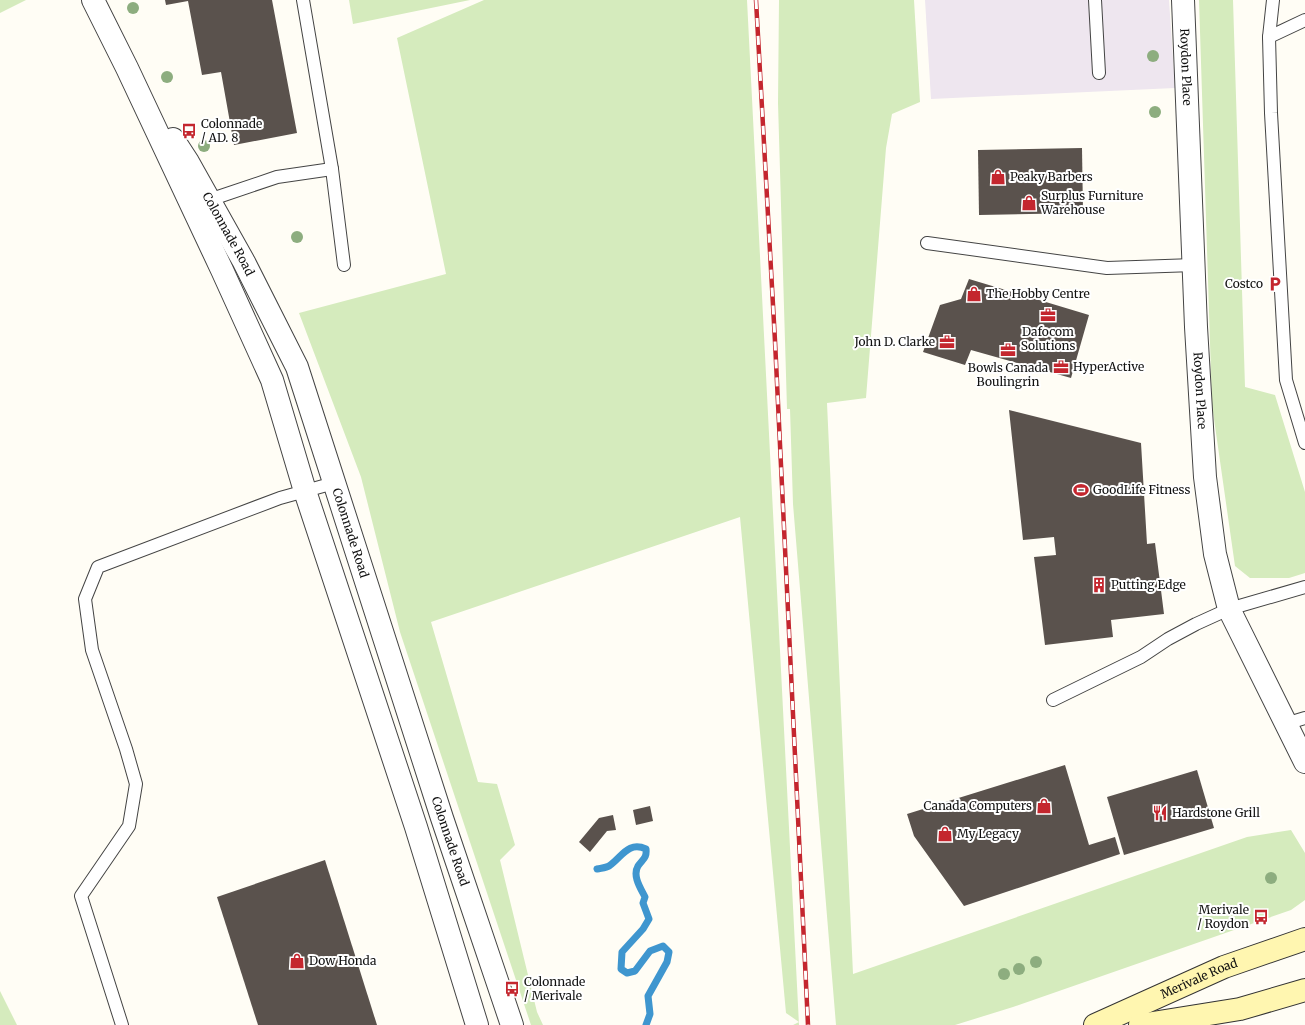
<svg xmlns="http://www.w3.org/2000/svg" width="1305" height="1025" viewBox="0 0 1305 1025" font-family="Merriweather,serif">
<rect width="100%" height="100%" fill="#fffdf5"/>
<path fill="#eee6ef" d="M925 0H1169L1175 88 931 99Z"/>
<g fill="#d5ebbd">
<path d="M0 0H26L0 13Z"/>
<path d="M349 0H470L353 24Z"/>
<path d="M484 0H747L799 1025H793L799 1022 786 1013 740 517 431 622 478 782 497 784 515 845 500 860 537 1012 543 1025H531L400 632 361 477 299 313 446 274 397 38Z"/>
<path d="M779 0H914L920 102 892 114 886 148 866 398 827 403 853 974 1247 837 1291 830 1305 853V900L1291 910 1013 1007 955 1025H836L793 504 790 409H787L778 103Z"/>
<path d="M1199 0H1233L1245 387 1275 395 1305 492V573L1289 578H1250L1235 566 1212 405Z"/>
<path d="M0 991 17 1025H0Z"/>
</g>
<g fill="none" stroke-linecap="round" stroke-linejoin="round">
<path stroke="#3f96cf" stroke-width="7" d="M597 869C601 868 606 868 609 866 622 857 628 841 646 849 647 858 643 859 638 866 632 876 641 889 645 897L643 903 649 919 643 929 622 952 621 969 627 973 635 971 650 951 663 946 669 952 667 962 648 996 650 1014 646 1025"/>
</g>
<g fill="#5a524d">
<path d="M165 0H272L297 133 234 145 221 72 202 75 188 1 166 5Z"/>
<path d="M1082 148 1083 213 979 215 978 150Z"/>
<path d="M969 279 1089 315 1071 378 971 350 965 365 923 352 940 305 961 299Z"/>
<path d="M1009 410 1141 443 1147 544 1155 543 1164 614 1111 620 1113 637 1045 645 1034 557 1056 555 1054 537 1023 540Z"/>
<path d="M1065 765 1089 845 1115 837 1120 854 964 906 914 836 907 814Z"/>
<path d="M1197 770 1214 828 1124 855 1107 797Z"/>
<path d="M650 806 653 821 636 825 633 810Z"/>
<path d="M613 815 616 830 607 831 590 852 579 842 599 818Z"/>
<path d="M325 860 377 1025H258L217 897Z"/>
</g>
<g fill="none" stroke-linecap="round" stroke-linejoin="round">
<g stroke="#444" stroke-width="14">
<g id="service">
<path d="M303 0 332 169 344 265"/>
<path d="M1095 0 1099 73"/>
<path d="M1273 0 1269 37 1271 113 1286 380 1305 443"/>
<path d="M1269 37 1305 20"/>
<path d="M209 200 277 177 332 169"/>
<path d="M927 243 1107 268 1194 265"/>
<path d="M1053 700 1141 657 1168 639 1196 624 1229 609 1305 587"/>
<path d="M1285 724 1305 718"/>
<path d="M122 1025 81 896 129 826 136 784 126 749 92 650 85 599 98 567 280 498 334 483"/>
</g>
</g>
<g stroke="#444" stroke-width="24">
<g id="tertiary">
<path d="M93 0 127 68 222 270 272 380 305 491 416 827 477 1025"/>
<path id="s1" d="M1183 0 1196 327 1205 477 1215 554 1229 609 1305 762"/>
<path id="s2" d="M173 139 188 162 244 262 297 367 442 818 512 1025"/>
</g>
</g>
<g stroke="#333" stroke-width="24">
<g id="secondary">
<path id="s3" d="M1095 1025 1224 967 1305 939"/>
<path d="M1140 1025 1240 1009 1305 990"/>
</g>
</g>
<use href="#service" stroke="#fff" stroke-width="12"/>
<use href="#tertiary" stroke="#fff" stroke-width="22"/>
<use href="#secondary" stroke="#fff6b0" stroke-width="22"/>
<g stroke="#c4262e" stroke-width="4.5">
<path id="rail" d="M756 0 775 341 808 1025"/>
</g>
<use href="#rail" stroke="#fff" stroke-width="3" stroke-dasharray="9" stroke-linecap="butt"/>
</g>
<g fill="#8dad7f">
<circle cx="133" cy="8" r="6"/>
<circle cx="1153" cy="56" r="6"/>
<circle cx="167" cy="77" r="6"/>
<circle cx="1155" cy="112" r="6"/>
<circle cx="204" cy="146" r="6"/>
<circle cx="297" cy="237" r="6"/>
<circle cx="1271" cy="878" r="6"/>
<circle cx="1036" cy="962" r="6"/>
<circle cx="1019" cy="969" r="6"/>
<circle cx="1004" cy="974" r="6"/>
</g>
<defs>
<g id="bus-bare" transform="scale(1.2)"><path d="M-5-6H5V4H4V6H2V4H-2V6H-4V4H-5ZM-3.5-4V0h7V-4ZM-3.5 1.2v1.5H-2V1.2ZM2 1.2v1.5H3.5V1.2Z" fill="#c4262e" stroke="#fff" stroke-width="2.5" paint-order="stroke"/></g>
<g id="shop-bare" transform="scale(1.2)"><path d="M-5-2.5h2.3a2.7 3.5 0 0 1 5.4 0H5L5.5 6h-11ZM-1.5-2.5h3a1.5 2.3 0 0 0-3 0Z" fill="#c4262e" stroke="#fff" stroke-width="2.5" paint-order="stroke"/></g>
<g id="parking-bare" transform="scale(1.2)"><path d="M-3.5-5.5H1a3.5 3.5 0 0 1 0 7H-1V5.5H-3.5ZM-1-3.4V-.6H.8a1.4 1.4 0 0 0 0-2.8Z" fill="#c4262e" stroke="#fff" stroke-width="2.5" paint-order="stroke"/></g>
<g id="office-bare" transform="scale(1.2)"><path d="M-6-3h4V-5.5h4V-3h4V5H-6ZM-1-4.5V-3h2v-1.5ZM-6 0V1H6V0Z" fill="#c4262e" stroke="#fff" stroke-width="2.5" paint-order="stroke"/></g>
<g id="stadium-bare" transform="scale(1.2)"><path d="M0-5a6.5 5 0 1 0 0 10a6.5 5 0 1 0 0-10ZM-3.5-1.8h7v3.6h-7Z" fill="#c4262e" stroke="#fff" stroke-width="2.5" paint-order="stroke"/></g>
<g id="building-bare" transform="scale(1.2)"><path d="M-4-6H4V6H1V3H-1V6H-4ZM-2.5-4.3h1.7v1.8h-1.7ZM.8-4.3h1.7v1.8H.8ZM-2.5-1h1.7V.8h-1.7ZM.8-1h1.7V.8H.8Z" fill="#c4262e" stroke="#fff" stroke-width="2.5" paint-order="stroke"/></g>
<g id="restaurant-bare" transform="scale(1.2)"><path d="M-5-6h1v4h1v-4h1v4h1v-4h1v5L-1.5 .5V6h-2V.5L-5-1ZM5-6V6H3V1.5H1.5Q1.5-4 5-6Z" fill="#c4262e" stroke="#fff" stroke-width="2.5" paint-order="stroke"/></g>
</defs>
<g fill-rule="evenodd">
<use href="#bus-bare" x="189" y="131"/>
<use href="#shop-bare" x="998" y="177"/>
<use href="#shop-bare" x="1029" y="203"/>
<use href="#parking-bare" x="1275" y="284"/>
<use href="#shop-bare" x="974" y="294"/>
<use href="#office-bare" x="1048" y="315"/>
<use href="#office-bare" x="947" y="342"/>
<use href="#office-bare" x="1008" y="350"/>
<use href="#office-bare" x="1061" y="367"/>
<use href="#stadium-bare" x="1081" y="490"/>
<use href="#building-bare" x="1099" y="585"/>
<use href="#shop-bare" x="1044" y="806"/>
<use href="#restaurant-bare" x="1160" y="813"/>
<use href="#shop-bare" x="945" y="834"/>
<use href="#bus-bare" x="1261" y="917"/>
<use href="#shop-bare" x="297" y="961"/>
<use href="#bus-bare" x="512" y="989"/>
</g>
<g text-anchor="middle" stroke-width="4" stroke-linejoin="round" paint-order="stroke">
<g font-size="12" fill="#111" stroke="#fff">
<text dy="4" stroke="none"><textPath href="#s1" startOffset="67">Roydon Place</textPath></text>
<text dy="4" stroke="none"><textPath href="#s2" startOffset="110">Colonnade Road</textPath></text>
<text dy="4" stroke="none"><textPath href="#s1" startOffset="391">Roydon Place</textPath></text>
<text dy="4" stroke="none"><textPath href="#s2" startOffset="434">Colonnade Road</textPath></text>
<text dy="4" stroke="none"><textPath href="#s2" startOffset="758">Colonnade Road</textPath></text>
<text dy="4" stroke="none"><textPath href="#s3" startOffset="114">Merivale Road</textPath></text>
</g>
<g font-size="12" fill="#111" stroke="#fff" text-anchor="start">
<text x="201" y="128">Colonnade<tspan x="201" dy="14">/ AD. 8</tspan></text>
<text x="1010" y="181">Peaky Barbers</text>
<text x="1041" y="200">Surplus Furniture<tspan x="1041" dy="14">Warehouse</tspan></text>
<text x="1263" y="288" text-anchor="end">Costco</text>
<text x="986" y="298">The Hobby Centre</text>
<text x="1048" y="336" text-anchor="middle">Dafocom<tspan x="1048" dy="14">Solutions</tspan></text>
<text x="935" y="346" text-anchor="end">John D. Clarke</text>
<text x="1073" y="371">HyperActive</text>
<text x="1008" y="372" text-anchor="middle">Bowls Canada<tspan x="1008" dy="14">Boulingrin</tspan></text>
<text x="1093" y="494">GoodLife Fitness</text>
<text x="1111" y="589">Putting Edge</text>
<text x="1032" y="810" text-anchor="end">Canada Computers</text>
<text x="1172" y="817">Hardstone Grill</text>
<text x="957" y="838">My Legacy</text>
<text x="1249" y="914" text-anchor="end">Merivale<tspan x="1249" dy="14">/ Roydon</tspan></text>
<text x="309" y="965">Dow Honda</text>
<text x="524" y="986">Colonnade<tspan x="524" dy="14">/ Merivale</tspan></text>
</g>
</g>
</svg>
